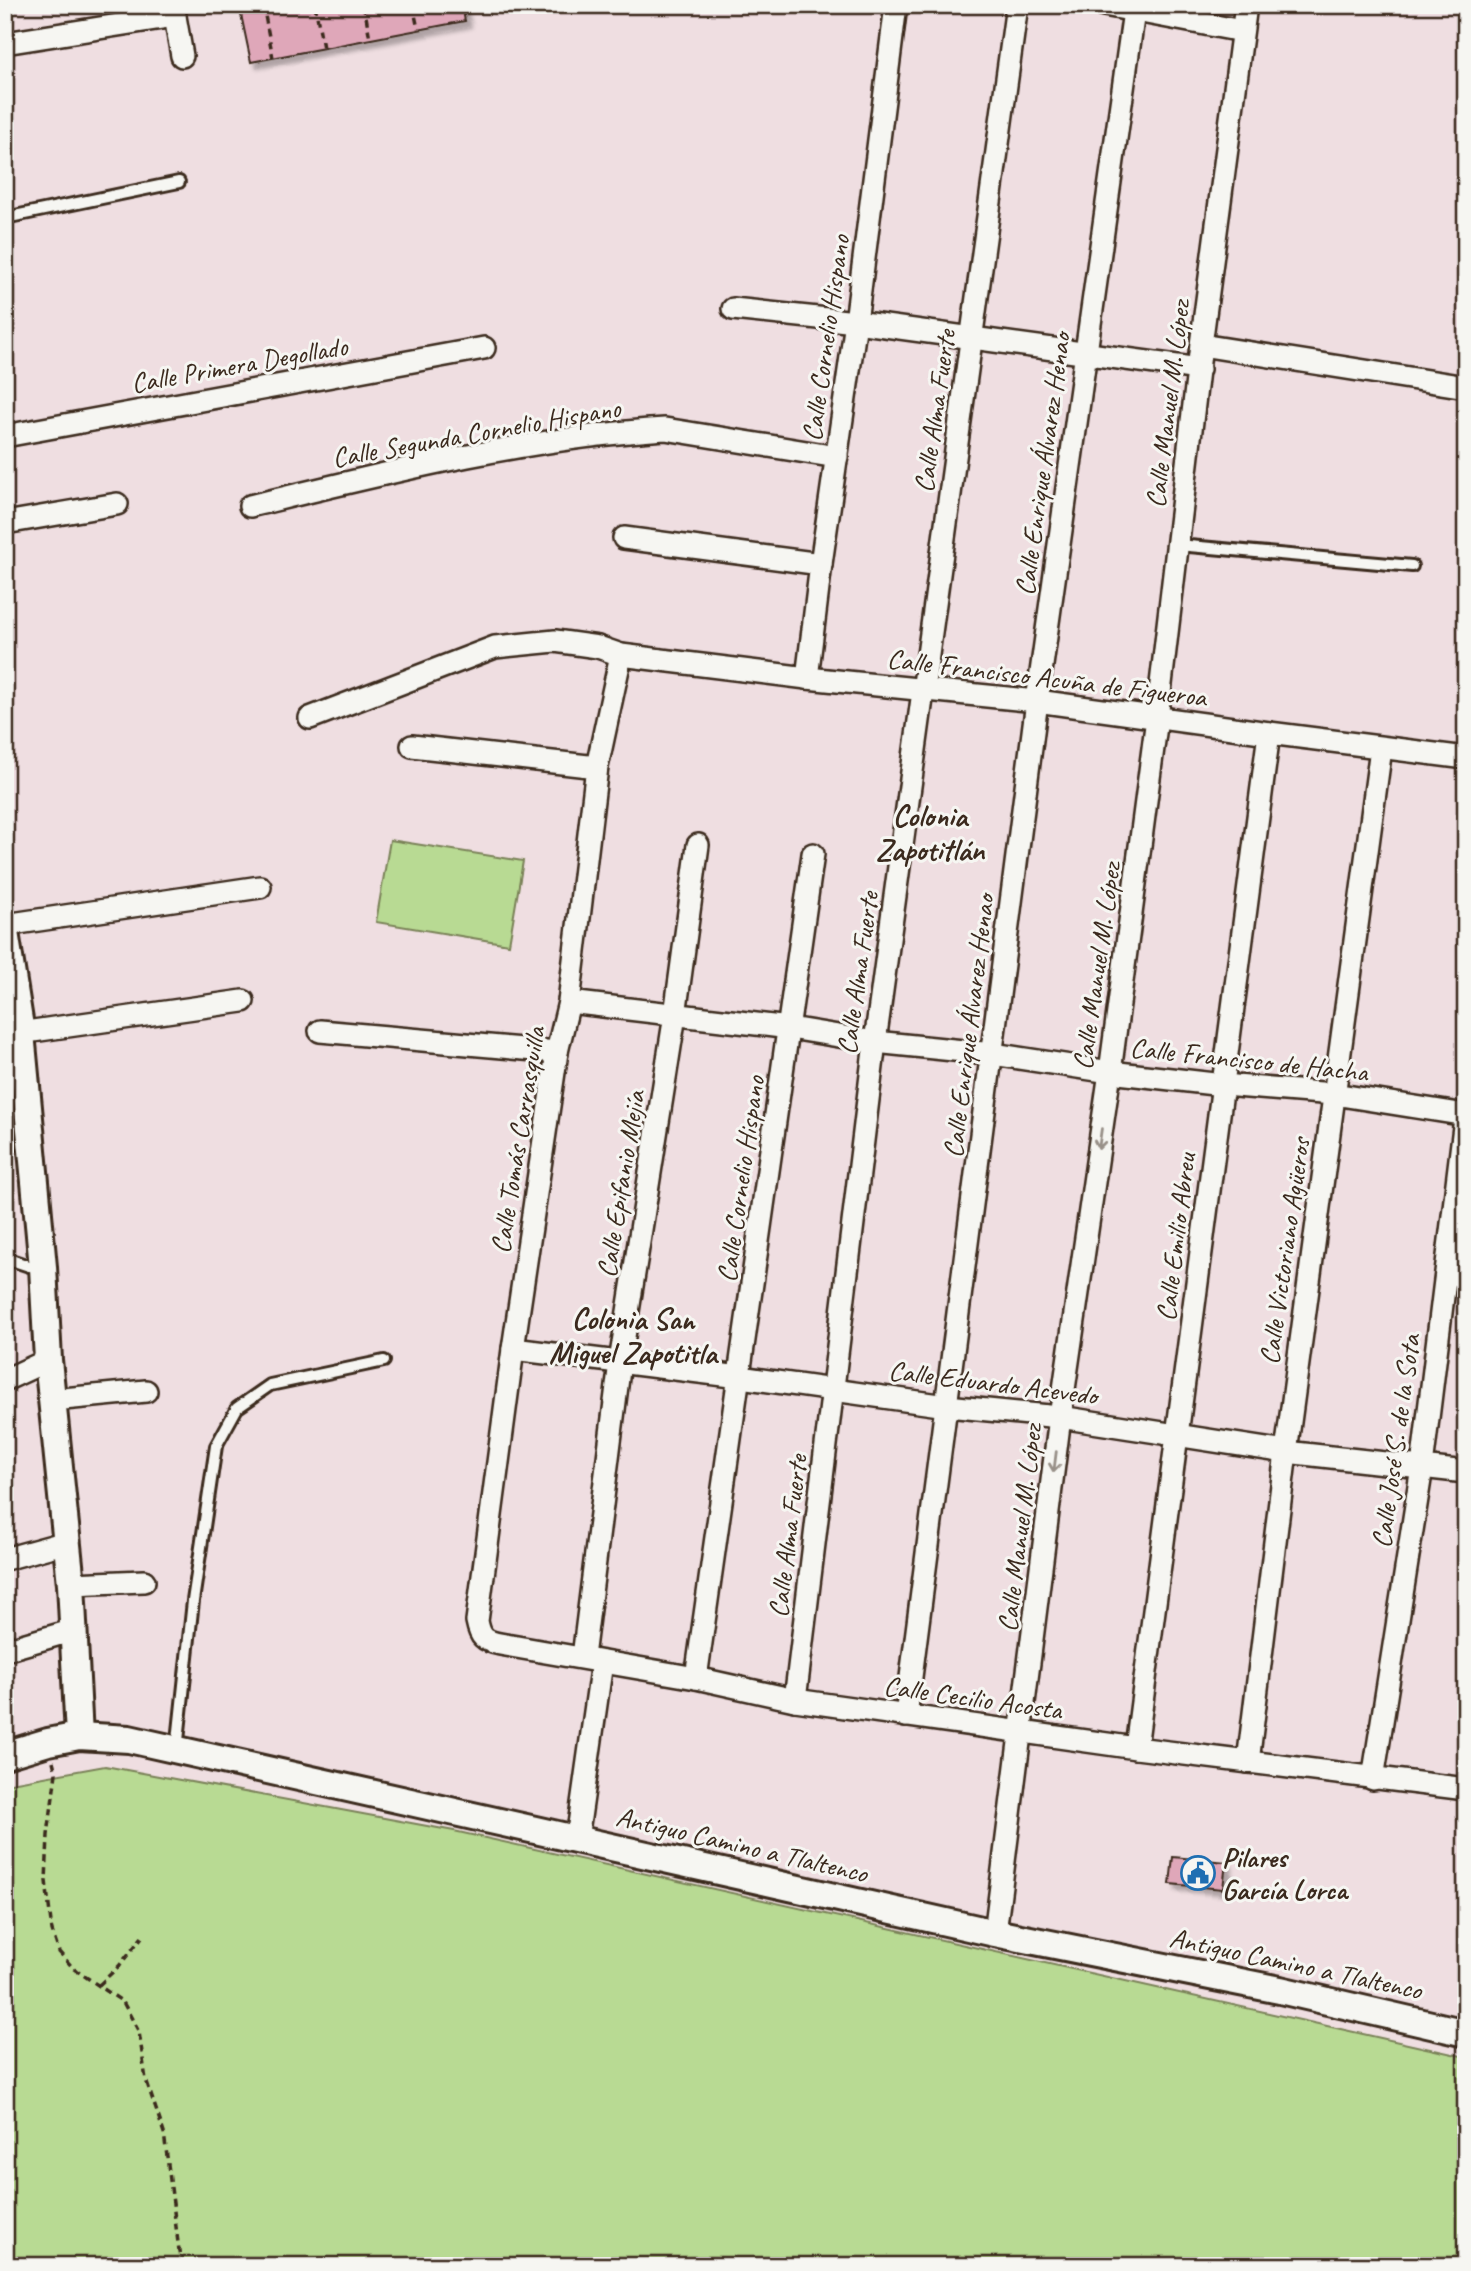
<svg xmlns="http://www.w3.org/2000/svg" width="1471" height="2271" viewBox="0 0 1471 2271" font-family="Caveat,sans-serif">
<defs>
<filter id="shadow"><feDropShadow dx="6" dy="6" stdDeviation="2" flood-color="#0004"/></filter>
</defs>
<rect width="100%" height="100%" fill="#efdee1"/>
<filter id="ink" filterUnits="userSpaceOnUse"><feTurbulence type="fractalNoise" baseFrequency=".0143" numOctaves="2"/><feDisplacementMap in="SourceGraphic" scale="14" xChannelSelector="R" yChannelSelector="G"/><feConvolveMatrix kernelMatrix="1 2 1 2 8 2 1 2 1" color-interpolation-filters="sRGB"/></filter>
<g filter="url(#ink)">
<g fill="#b8da93" stroke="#7a8258" stroke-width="2">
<path d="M390 840 523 861 509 944 376 922Z"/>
<path d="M105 1766 454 1831 1466 2057V2266H5V1784Z"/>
</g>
<g fill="#dfa7b9" stroke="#3b2a1e" stroke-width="2" filter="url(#shadow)">
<path d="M239 5H462L465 21 251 62Z"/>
<path d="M1173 1857 1226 1862 1223 1889 1170 1884Z"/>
</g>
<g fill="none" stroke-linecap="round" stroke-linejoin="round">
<g stroke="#3b2a1e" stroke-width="16">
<g id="service">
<path d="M5 218 179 182"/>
<path d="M1178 545 1412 566"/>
<path d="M5 1258 29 1266 43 1267"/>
<path d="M177 1750 193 1601 216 1446 237 1408 270 1385 384 1361"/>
</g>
</g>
<g stroke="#3b2a1e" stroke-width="26">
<g id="minor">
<path d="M173 5 182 56"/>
<path d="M1104 5 1242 31"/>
<path d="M5 43 175 16"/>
<path d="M733 309 856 322 1199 369"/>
<path d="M1201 345 1466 387"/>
<path d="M5 436 484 348"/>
<path d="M250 506C386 473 524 438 665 429L837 457"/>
<path d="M5 523 117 504"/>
<path d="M624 538 821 564"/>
<path d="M621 655 597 767 569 1002 557 1052 513 1349 477 1621C480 1637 484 1641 500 1644L696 1678 795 1700 1136 1748 1466 1789"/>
<path d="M807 678 821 564 856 322 896 5"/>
<path d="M310 718 495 647 555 641 598 647 621 655 807 678 1037 701 1269 733 1466 758"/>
<path d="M412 746 597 767"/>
<path d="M5 925 260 887"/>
<path d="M569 1002 790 1028 875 1042 993 1054 1110 1072 1223 1085 1334 1094 1466 1115"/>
<path d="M320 1031 557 1052"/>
<path d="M5 1035 243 1001"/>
<path d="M513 1349 740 1377 947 1406 1060 1417 1286 1452 1466 1472"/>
<path d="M5 1380 48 1360"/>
<path d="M53 1400 146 1391"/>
<path d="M5 1559 67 1542"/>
<path d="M71 1584 144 1581"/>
<path d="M5 1650 74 1630"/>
<path d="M583 1657 620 1362 675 1015 698 845"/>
<path d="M696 1678 813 854"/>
<path d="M795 1700 875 1042 1017 5"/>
<path d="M906 1716 1037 701 1134 11"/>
<path d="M1136 1748 1269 733"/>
<path d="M1248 1762 1286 1452 1381 748"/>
<path d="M1373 1779 1422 1467 1466 1110"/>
<path d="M577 1839 602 1662"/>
<path d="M995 1933 1060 1417 1110 1072 1157 718 1201 345 1246 5"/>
</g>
</g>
<g stroke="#3b2a1e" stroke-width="32">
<g id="tertiary">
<path d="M5 932 21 1033 43 1267 48 1360 71 1584 79 1736"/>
<path d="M5 1755 48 1742 79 1736 129 1739 995 1933 1280 1990 1466 2033"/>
</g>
</g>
<g stroke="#3b2a1e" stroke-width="3.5" stroke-dasharray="7 5" stroke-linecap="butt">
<path d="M263 5 273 58"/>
<path d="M315 5 323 48"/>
<path d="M364 5 370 39"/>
<path d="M413 5 418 29"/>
<path d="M241 12 276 5"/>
<path d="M53 1761 56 1773 48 1835 46 1881 52 1931 59 1952 74 1969 123 2002 139 2032 146 2080 164 2133 181 2266"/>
<path d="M99 1985 119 1966 142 1937"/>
</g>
<use href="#service" stroke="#f6f6f2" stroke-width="10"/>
<use href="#minor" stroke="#f6f6f2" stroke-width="21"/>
<use href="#tertiary" stroke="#f6f6f2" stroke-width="26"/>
</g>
<defs><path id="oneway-shaft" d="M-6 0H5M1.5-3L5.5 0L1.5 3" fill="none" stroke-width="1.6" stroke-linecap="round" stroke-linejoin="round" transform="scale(1.75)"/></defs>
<g stroke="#989088">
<use href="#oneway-shaft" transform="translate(1100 1139) rotate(98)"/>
<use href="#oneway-shaft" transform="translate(1055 1462) rotate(97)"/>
</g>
</g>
<defs>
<g id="civic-ring" transform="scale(1.75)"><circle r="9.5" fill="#f6f6f2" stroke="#1f6fb2" stroke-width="1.5"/><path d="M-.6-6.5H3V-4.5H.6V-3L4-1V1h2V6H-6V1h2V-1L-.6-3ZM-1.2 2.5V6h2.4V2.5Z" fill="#1f6fb2"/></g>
</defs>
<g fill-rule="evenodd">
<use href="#civic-ring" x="1198" y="1873"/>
</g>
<g text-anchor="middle" stroke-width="6" stroke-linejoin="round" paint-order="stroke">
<g font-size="28" fill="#3b2a1e" stroke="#f6f6f2">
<text transform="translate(825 338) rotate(-82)" y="10">Calle Cornelio Hispano</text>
<text transform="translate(239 364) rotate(-10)" y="10">Calle Primera Degollado</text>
<text transform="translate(1167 404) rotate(-83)" y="10">Calle Manuel M. López</text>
<text transform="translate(934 411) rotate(-82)" y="10">Calle Alma Fuerte</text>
<text transform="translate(476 432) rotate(-10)" y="10">Calle Segunda Cornelio Hispano</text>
<text transform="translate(1042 464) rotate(-82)" y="10">Calle Enrique Álvarez Henao</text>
<text transform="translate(1047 677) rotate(7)" y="10">Calle Francisco Acuña de Figueroa</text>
<text transform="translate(1096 966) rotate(-82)" y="10">Calle Manuel M. López</text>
<text transform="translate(857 973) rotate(-82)" y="10">Calle Alma Fuerte</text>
<text transform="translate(968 1026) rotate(-83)" y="10">Calle Enrique Álvarez Henao</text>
<text transform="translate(1249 1059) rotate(6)" y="10">Calle Francisco de Hacha</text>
<text transform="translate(517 1140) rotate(-81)" y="10">Calle Tomás Carrasquilla</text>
<text transform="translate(740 1179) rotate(-82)" y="10">Calle Cornelio Hispano</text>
<text transform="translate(620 1184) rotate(-81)" y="10">Calle Epifanio Mejía</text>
<text transform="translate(1175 1237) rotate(-83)" y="10">Calle Emilio Abreu</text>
<text transform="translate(1284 1251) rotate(-82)" y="10">Calle Victoriano Agüeros</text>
<text transform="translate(993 1382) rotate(7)" y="10">Calle Eduardo Acevedo</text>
<text transform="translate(1395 1441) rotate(-82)" y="10">Calle José S. de la Sota</text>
<text transform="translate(1019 1528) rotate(-83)" y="10">Calle Manuel M. López</text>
<text transform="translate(787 1536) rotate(-83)" y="10">Calle Alma Fuerte</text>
<text transform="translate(973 1697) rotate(8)" y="10">Calle Cecilio Acosta</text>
<text transform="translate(742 1844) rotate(13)" y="10">Antiguo Camino a Tlaltenco</text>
<text transform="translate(1296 1963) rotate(12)" y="10">Antiguo Camino a Tlaltenco</text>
</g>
<g font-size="28" font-weight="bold" fill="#3b2a1e" stroke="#f6f6f2" text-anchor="start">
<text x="1222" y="1867">Pilares<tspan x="1222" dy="32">García Lorca</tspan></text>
</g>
<g font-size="30" font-weight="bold" fill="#3b2a1e" stroke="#f6f6f2">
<text x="930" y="826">Colonia<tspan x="930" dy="34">Zapotitlán</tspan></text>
<text x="633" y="1329">Colonia San<tspan x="633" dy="34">Miguel Zapotitla</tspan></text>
</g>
</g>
<rect width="1471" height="2271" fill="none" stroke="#f6f6f2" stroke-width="28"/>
<rect x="14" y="14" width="1443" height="2243" fill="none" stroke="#3b2a1e" stroke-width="2.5" filter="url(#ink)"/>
</svg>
